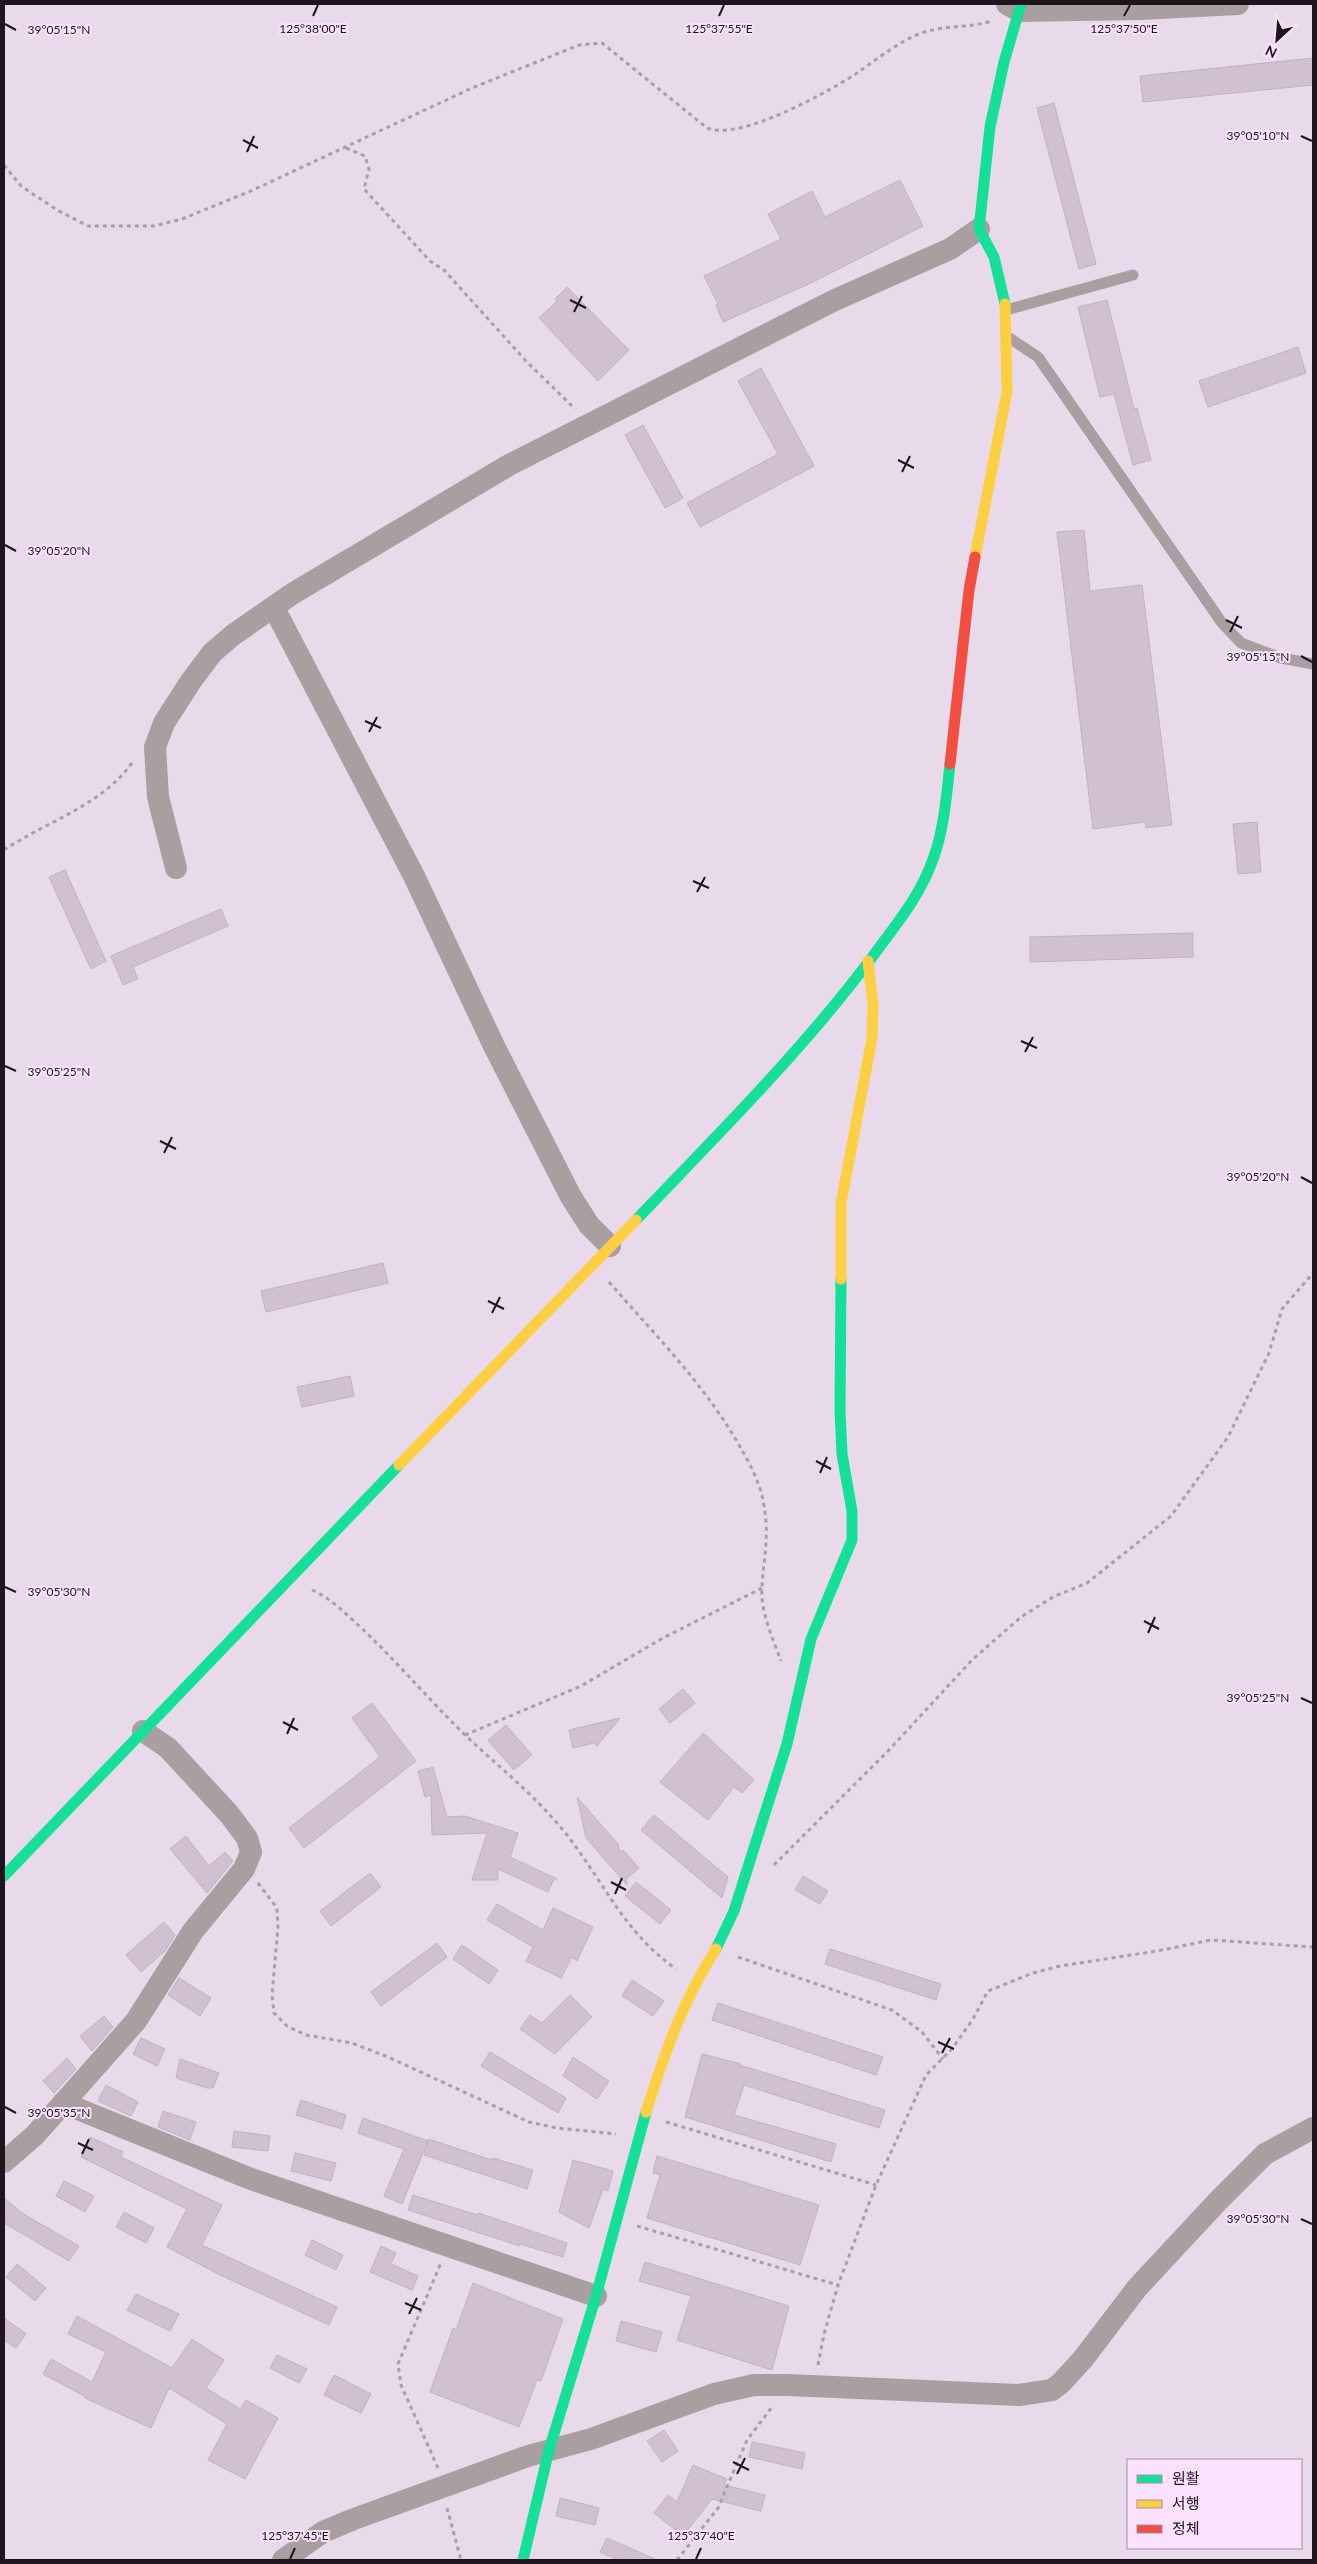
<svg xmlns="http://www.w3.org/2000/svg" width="1317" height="2564" viewBox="0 0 1317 2564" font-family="Lato,'Noto Sans KR',sans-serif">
<rect width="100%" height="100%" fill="#e9daeb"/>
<g fill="#d0c0d1" stroke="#bfb2bf">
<path d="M1313 58V85L1143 102 1140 76Z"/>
<path d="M1054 103 1096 264 1079 269 1037 108Z"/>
<path d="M900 180 923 226 811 283 723 322 716 305 718 304 704 276 781 239 768 214 812 191 825 217Z"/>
<path d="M567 287 629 350 598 381 539 318 557 301 555 299Z"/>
<path d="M1107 300 1134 409 1137 408 1151 460 1133 465 1114 394 1100 397 1078 307Z"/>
<path d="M1298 347 1306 373 1208 407 1199 381Z"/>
<path d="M761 368 814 466 700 527 687 503 778 454 738 381Z"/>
<path d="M643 425 683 498 665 508 625 435Z"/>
<path d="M1084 530 1090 591 1142 585 1172 825 1146 828 1145 822 1093 829 1057 532Z"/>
<path d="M1257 822 1261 872 1238 874 1233 824Z"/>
<path d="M65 870 106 961 91 969 49 877Z"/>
<path d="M221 909 228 926 133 967 138 979 123 985 111 956Z"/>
<path d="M1193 933V957L1030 962V937Z"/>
<path d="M383 1263 388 1283 266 1312 261 1291Z"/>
<path d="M350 1376 354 1396 302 1407 297 1387Z"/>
<path d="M683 1689 695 1703 670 1723 659 1709Z"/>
<path d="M372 1703 416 1761 304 1848 289 1828 380 1757 352 1718Z"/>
<path d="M620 1718 597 1746 594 1743 573 1748 569 1730Z"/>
<path d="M506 1725 532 1755 514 1770 488 1740Z"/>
<path d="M703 1733 754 1780 742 1793 734 1787 708 1820 660 1782Z"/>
<path d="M433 1767 447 1817 465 1816 518 1833 510 1857 557 1879H554L548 1892 498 1869V1880H472L487 1833 432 1835 431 1795 425 1797 418 1771Z"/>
<path d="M577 1797 618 1844 620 1853 623 1850 639 1868 626 1879 627 1885 586 1838Z"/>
<path d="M654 1815 728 1877 722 1898 641 1830Z"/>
<path d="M186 1836 209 1866 225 1852 233 1861 207 1893 170 1849Z"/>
<path d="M370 1873 381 1887 331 1926 320 1911Z"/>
<path d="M803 1876 828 1891 820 1904 795 1890Z"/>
<path d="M636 1882 671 1910 660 1924 625 1896Z"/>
<path d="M497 1904 543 1930 553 1908 593 1927 577 1961 572 1957 561 1978 526 1961 533 1947 487 1920Z"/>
<path d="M164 1922 175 1935 165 1951 141 1972 126 1955Z"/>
<path d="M437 1943 447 1957 381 2006 371 1992Z"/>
<path d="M462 1945 498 1970 489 1984 453 1959Z"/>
<path d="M830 1949 941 1984 936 2000 825 1964Z"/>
<path d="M179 1978 211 1998 200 2016 168 1995Z"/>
<path d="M632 1980 664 2001 653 2016 622 1996Z"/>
<path d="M570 1995 592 2017 555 2054 520 2029 530 2015 542 2023Z"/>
<path d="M718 2003 883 2057 876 2075 712 2020Z"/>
<path d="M104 2016 113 2027 92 2051 80 2036Z"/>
<path d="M141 2038 165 2049 157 2066 133 2054Z"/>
<path d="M490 2052 566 2098 558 2113 481 2066Z"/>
<path d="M702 2054 741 2064 740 2065 885 2110 879 2128 744 2085 734 2115 836 2144 831 2162 685 2117Z"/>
<path d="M573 2057 609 2081 597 2099 563 2076Z"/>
<path d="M67 2058 76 2069 54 2093 43 2081Z"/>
<path d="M180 2059 219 2073 213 2088H207L176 2078Z"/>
<path d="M106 2085 138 2102 131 2116 98 2101Z"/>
<path d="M301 2100 346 2115 342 2129 296 2115Z"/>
<path d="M163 2111 196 2122 190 2140 158 2127Z"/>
<path d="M363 2118 428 2141 402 2204 384 2196 404 2149 358 2133Z"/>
<path d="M234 2131 270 2136 268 2151 232 2147Z"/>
<path d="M90 2137 123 2152 121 2157 222 2205 202 2245 337 2307 329 2325 220 2275 167 2247 187 2209 81 2157Z"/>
<path d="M429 2139 492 2160 493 2158 533 2170 527 2189 424 2155Z"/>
<path d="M295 2153 336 2163 331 2181 291 2171Z"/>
<path d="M657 2156 819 2205 800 2265 647 2218 660 2175 653 2173Z"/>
<path d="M573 2160 613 2171 608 2191 603 2189 589 2228 559 2212Z"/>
<path d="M64 2181 94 2196 85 2212 56 2196Z"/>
<path d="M413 2195 477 2215 478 2213 567 2243 563 2257 520 2244V2246L408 2210Z"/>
<path d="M4 2198 25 2215 79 2246 69 2261 4 2223Z"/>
<path d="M124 2212 154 2228 146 2243 116 2227Z"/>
<path d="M312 2240 343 2255 336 2270 305 2255Z"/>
<path d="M381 2246 396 2253 391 2264 418 2276 412 2290 370 2272Z"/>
<path d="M645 2262 789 2306 772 2370 677 2340 691 2296 639 2281Z"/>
<path d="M17 2264 46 2288 35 2301 6 2277Z"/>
<path d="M473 2283 563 2319 541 2381 537 2380 519 2427 430 2392 453 2328 456 2330Z"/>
<path d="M136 2294 179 2314 170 2331 127 2310Z"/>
<path d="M77 2316 172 2368 192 2339 224 2360 206 2388 240 2409 246 2400 278 2418 245 2479 208 2460 227 2424 169 2388 151 2428 85 2398 86 2397 43 2374 51 2359 92 2382 106 2352 68 2334Z"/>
<path d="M4 2318 26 2334 16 2348 4 2340Z"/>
<path d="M621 2321 662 2332 656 2352 616 2341Z"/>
<path d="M277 2355 307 2369 299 2383 270 2368Z"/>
<path d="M334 2375 371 2394 361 2413 324 2395Z"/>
<path d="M664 2430 678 2451 662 2462 647 2441Z"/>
<path d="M752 2442 805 2453 802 2469 749 2457Z"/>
<path d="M693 2465 727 2479 724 2485 765 2495 761 2511 712 2499 683 2536 654 2513 668 2495 677 2502Z"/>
<path d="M560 2498 599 2508 595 2525 556 2516Z"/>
<path d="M607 2538 657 2560H618L600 2552Z"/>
</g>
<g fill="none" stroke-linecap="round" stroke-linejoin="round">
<g stroke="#a99fa2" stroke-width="3" stroke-dasharray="4 4" stroke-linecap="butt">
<path d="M346 148 365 156 369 169 364 189 430 261 444 270 526 361 575 409"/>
<path d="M4 165 21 186 57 210 88 226H154L182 219 253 190 472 88 579 45 602 43 707 128C740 141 824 94 854 75 873 62 893 46 914 36 940 24 967 29 992 21"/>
<path d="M4 850C47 821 104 805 134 760"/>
<path d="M609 1282C656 1336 708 1388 743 1452 751 1466 760 1484 763 1500 770 1534 764 1555 762 1587 760 1611 773 1639 781 1661"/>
<path d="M312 1590C330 1598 343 1611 357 1624 395 1659 428 1699 465 1735 500 1768 537 1797 567 1835 605 1884 624 1932 676 1969"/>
<path d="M465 1735 581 1686 663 1638 762 1588"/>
<path d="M774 1865 889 1750 972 1660 1021 1617 1053 1597 1087 1583 1171 1516 1228 1437 1269 1353 1282 1309 1313 1273"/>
<path d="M258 1883 277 1908 278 1927 272 1995 274 2013 287 2026 306 2035 352 2043 388 2057 529 2122 557 2128 616 2134"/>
<path d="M738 1957 892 2010 922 2032 943 2059"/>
<path d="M666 2122 876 2185"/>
<path d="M637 2226 838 2285"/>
<path d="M818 2365 824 2334 838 2285 876 2185 926 2075 952 2049 973 2019 988 1991 1033 1973 1060 1966 1157 1951 1211 1940 1313 1947"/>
<path d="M438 2468 401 2385 398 2364 441 2263"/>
<path d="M447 2508 461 2560"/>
<path d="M677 2560 718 2508 747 2440 772 2407"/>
</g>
<g stroke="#aa9fa0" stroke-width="11">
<path d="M1006 310 1133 275"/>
<path d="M1008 337 1038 357 1222 623 1241 643 1281 658 1313 664"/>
</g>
<g stroke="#aa9fa0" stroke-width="22">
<path d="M1007 4 1019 11 1141 9 1238 4"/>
<path d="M274 608 414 876 494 1046 571 1197 589 1225 610 1246"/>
<path d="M176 868 158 797 155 747 164 723 191 681 212 653 233 635 292 594 509 465 835 300 950 249 979 229"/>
<path d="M63 2103 251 2179 596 2296"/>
<path d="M4 2162 35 2135 136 2021 193 1931 244 1869 251 1852 247 1838 229 1814 168 1748 143 1731"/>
<path d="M283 2560 323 2532 354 2519 528 2456 591 2439 714 2394 754 2385H788L1019 2395 1052 2390 1061 2383 1083 2359 1137 2288 1218 2201 1265 2154 1313 2128"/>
</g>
<g stroke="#16e098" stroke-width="11">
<path d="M1005 304 994 257 979 229 990 127 1004 62 1021 4"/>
<path d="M636 1220C718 1134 802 1051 873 956 894 927 917 900 930 867 944 834 946 799 950 764"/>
<path d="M4 1876 399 1465"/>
<path d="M716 1949 734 1911 787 1744 811 1639 852 1540V1511L842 1454 840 1411 841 1279"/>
<path d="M523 2560 549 2450 596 2296 646 2112"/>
</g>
<g stroke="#ffcf43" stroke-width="11">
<path d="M975 557 1007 392 1005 304"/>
<path d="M841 1279V1203L872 1038 873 1005 868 961"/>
<path d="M399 1465 636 1220"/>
<path d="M646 2112C664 2055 683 2000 716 1949"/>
</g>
<path stroke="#f24e42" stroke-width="11" d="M950 764 969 590 975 557"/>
</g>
<path fill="none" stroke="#1e151f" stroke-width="2" d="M313 16 318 5M719 16 724 5M1124 16 1130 5M5 24 16 30M1301 136 1312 141M243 140 258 148M247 152 254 136M570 300 586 308M574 312 582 296M898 460 914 468M902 472 910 456M5 545 16 551M1226 620 1242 628M1230 632 1238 616M1301 656 1312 662M365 721 381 728M369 732 377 717M693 881 709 888M697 892 705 877M1021 1041 1037 1048M1025 1052 1033 1037M5 1066 16 1071M160 1141 176 1149M164 1153 172 1137M1301 1177 1312 1183M488 1301 504 1309M492 1313 500 1297M816 1461 831 1469M820 1473 827 1457M5 1587 16 1592M1144 1621 1159 1629M1148 1633 1155 1617M1301 1698 1312 1703M283 1722 298 1730M287 1734 294 1718M611 1882 626 1890M615 1894 622 1878M938 2042 954 2049M942 2053 950 2038M5 2107 16 2113M78 2143 93 2150M82 2154 89 2139M1301 2219 1312 2224M405 2303 421 2310M409 2314 417 2298M733 2462 749 2470M737 2474 745 2458M290 2559 295 2548M696 2559 701 2548"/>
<g font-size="12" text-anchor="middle" fill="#1e151f" stroke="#fbe1fe" stroke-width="4" stroke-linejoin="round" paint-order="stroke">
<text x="313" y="33">125°38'00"E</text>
<text x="719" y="33">125°37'55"E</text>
<text x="1124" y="33">125°37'50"E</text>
<text x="59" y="34">39°05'15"N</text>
<text x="1258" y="140">39°05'10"N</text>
<text x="59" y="555">39°05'20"N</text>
<text x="1258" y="661">39°05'15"N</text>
<text x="59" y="1076">39°05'25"N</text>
<text x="1258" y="1181">39°05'20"N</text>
<text x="59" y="1596">39°05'30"N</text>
<text x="1258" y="1702">39°05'25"N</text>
<text x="59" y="2117">39°05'35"N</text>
<text x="1258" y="2223">39°05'30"N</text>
<text x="295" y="2540">125°37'45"E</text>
<text x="701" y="2540">125°37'40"E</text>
</g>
<rect width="1317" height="2564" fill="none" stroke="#1e151f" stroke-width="10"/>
<rect x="1127" y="2459" width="175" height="90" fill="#fbe1fe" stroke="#a38fa5"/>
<rect x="1137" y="2475" width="25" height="8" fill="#16e098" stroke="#a38fa5"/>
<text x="1172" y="2484" font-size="15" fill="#1e151f">원활</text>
<rect x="1137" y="2500" width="25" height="8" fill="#ffcf43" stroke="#a38fa5"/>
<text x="1172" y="2509" font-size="15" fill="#1e151f">서행</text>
<rect x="1137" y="2525" width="25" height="8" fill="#f24e42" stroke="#a38fa5"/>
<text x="1172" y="2534" font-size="15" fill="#1e151f">정체</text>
<g transform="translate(1277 40) rotate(206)" stroke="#fbe1fe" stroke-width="4" paint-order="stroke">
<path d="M0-4L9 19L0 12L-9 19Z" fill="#1e151f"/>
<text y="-8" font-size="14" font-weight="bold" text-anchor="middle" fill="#1e151f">N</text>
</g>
</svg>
